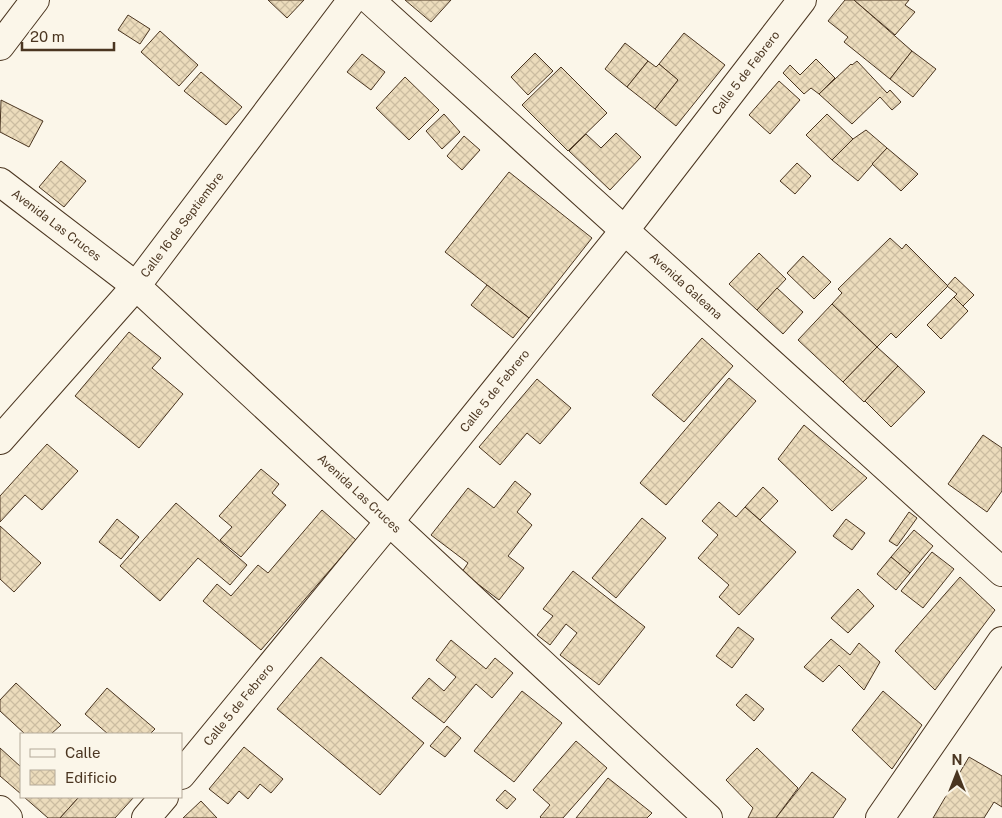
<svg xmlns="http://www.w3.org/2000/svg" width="1002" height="818" viewBox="0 0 1002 818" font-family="'Public Sans',sans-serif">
<defs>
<pattern id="building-cross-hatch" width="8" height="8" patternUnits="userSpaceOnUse" patternTransform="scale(1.25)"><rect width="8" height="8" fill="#ecdcbc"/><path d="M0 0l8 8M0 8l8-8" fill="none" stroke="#ccbda1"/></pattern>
</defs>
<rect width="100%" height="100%" fill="#fbf6e9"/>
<g fill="url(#building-cross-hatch)" stroke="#4a3520">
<path d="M268 0H304L287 18Z"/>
<path d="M405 0H451L431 22Z"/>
<path d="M845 0H854L912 51 890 79 844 42 848 37 828 21Z"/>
<path d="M854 0H909L905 5 915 12 895 35Z"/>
<path d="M128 15 150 29 140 44 118 30Z"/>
<path d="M160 31 198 65 179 86 141 52Z"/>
<path d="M684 33 725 65 676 126 655 109 678 80 659 64Z"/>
<path d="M625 43 648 61 627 87 605 69Z"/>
<path d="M912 51 936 69 913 97 890 79Z"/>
<path d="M535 53 553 71 528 95 511 77Z"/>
<path d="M362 54 385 72 371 90 347 72Z"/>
<path d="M816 59 835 78 819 94 811 88 804 94 783 73 790 65 800 75Z"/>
<path d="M648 61 656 67 659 64 678 80 655 109 627 87Z"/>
<path d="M857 61 887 93 890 90 901 102 892 110 880 97 852 124 819 94 851 64 852 65Z"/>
<path d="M561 67 607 113 568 151 522 105Z"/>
<path d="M201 72 242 107 226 125 184 91Z"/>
<path d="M405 77 439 110 409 140 376 108Z"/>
<path d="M779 81 800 100 770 134 749 115Z"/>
<path d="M1 100 43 121 29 147 0 132Z"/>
<path d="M444 114 460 132 442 149 426 131Z"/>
<path d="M827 114 853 139 832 160 806 135Z"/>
<path d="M866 130 887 148 858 181 832 160 853 139Z"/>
<path d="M616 133 641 157 610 190 569 151 586 134 601 148Z"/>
<path d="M464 136 480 150 462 170 447 156Z"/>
<path d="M887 148 918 174 901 191 872 164Z"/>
<path d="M61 161 86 181 64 207 39 187Z"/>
<path d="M797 163 811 176 795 194 780 181Z"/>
<path d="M509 172 592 238 529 318 445 252Z"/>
<path d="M890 238 902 249 906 244 948 286 896 338 891 333 877 347 832 304 842 293 838 289Z"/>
<path d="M759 253 786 279 757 310 729 284Z"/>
<path d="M803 256 831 282 814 299 787 273Z"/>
<path d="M955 277 974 295 963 306 954 297 957 294 947 286Z"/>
<path d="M487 285 529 318 513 338 471 305Z"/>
<path d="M777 288 803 312 783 334 757 310Z"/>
<path d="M954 297 968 311 941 339 927 325Z"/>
<path d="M832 304 877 347 843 382 798 340Z"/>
<path d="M129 332 161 358 152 368 183 394 139 448 75 396Z"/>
<path d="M702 338 733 366 684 422 652 395Z"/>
<path d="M877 347 898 366 864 402 843 382Z"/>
<path d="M898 366 925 392 891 427 865 401Z"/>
<path d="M729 378 756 401 666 505 640 483Z"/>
<path d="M537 379 571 408 540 444 527 433 500 465 479 447Z"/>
<path d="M804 425 867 478 832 511 778 459Z"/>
<path d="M983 435 1002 448V491L987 512 948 484Z"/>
<path d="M47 444 78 471 42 510 25 495 0 522V496Z"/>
<path d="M261 469 279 484 272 493 286 505 241 557 220 540 232 527 219 516Z"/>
<path d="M515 481 531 494 517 512 532 525 508 556 524 568 499 600 462 572 468 563 431 535 468 488 494 508Z"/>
<path d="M763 487 778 501 760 520 745 507Z"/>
<path d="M719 502 736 517 745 507 796 552 739 615 719 597 729 585 698 558 718 535 702 521Z"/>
<path d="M176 503 247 565 230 585 198 558 160 601 120 566Z"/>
<path d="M322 510 356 540 261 650 203 601 217 584 231 596 258 565 268 573Z"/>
<path d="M909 512 917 518 897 546 889 541Z"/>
<path d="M642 518 666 538 616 598 592 578Z"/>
<path d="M117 519 139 537 121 559 99 542Z"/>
<path d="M846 519 865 533 852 550 833 536Z"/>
<path d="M0 526 41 563 14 592 0 579Z"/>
<path d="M914 530 933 546 910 573 891 557Z"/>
<path d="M932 552 954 569 923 608 901 591Z"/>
<path d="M891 557 910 573 896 590 877 574Z"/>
<path d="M573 571 645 627 599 685 560 655 577 633 566 624 550 645 537 635 553 616 543 609Z"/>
<path d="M960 577 995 610 935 690 895 651Z"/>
<path d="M858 589 874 606 848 633 831 618Z"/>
<path d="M738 627 754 639 732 668 716 656Z"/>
<path d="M831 639 850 655 859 643 880 662 864 690 839 665 823 682 804 667Z"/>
<path d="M451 640 486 669 495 658 513 673 492 698 476 684 444 723 412 698 429 678 444 691 456 677 436 660Z"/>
<path d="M321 657 424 743 380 795 277 709Z"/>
<path d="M16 683 61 725 51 734H25L0 711V700Z"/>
<path d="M107 688 155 729 150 734H108L85 714Z"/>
<path d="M522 691 562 723 514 782 474 751Z"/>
<path d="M883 691 922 725 892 769 852 730Z"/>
<path d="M746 694 764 709 754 721 736 705Z"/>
<path d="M447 726 461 738 445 757 430 746Z"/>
<path d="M576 741 607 768 563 818H541L540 817 550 805 533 790Z"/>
<path d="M244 747 283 779 271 793 260 784 248 799 239 791 228 804 209 789Z"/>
<path d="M0 748 21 767V794L0 776Z"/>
<path d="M757 748 798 788 776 818H748L753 808 726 780Z"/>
<path d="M969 757 1002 776V807L994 802 984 818H933Z"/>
<path d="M812 772 846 799 833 818H776Z"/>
<path d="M608 778 652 813 647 818H576Z"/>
<path d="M505 790 516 799 507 809 496 800Z"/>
<path d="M24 797H79L60 818H48Z"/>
<path d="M79 797H134L115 818H60Z"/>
<path d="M201 801 217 818H183Z"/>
</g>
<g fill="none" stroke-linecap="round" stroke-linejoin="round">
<g stroke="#4a3520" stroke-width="30">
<g id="minor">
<path id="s1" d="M0 182 136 286 708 818"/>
<path id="s2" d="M181 775 389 522 624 231 802 0"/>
<path d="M0 810 8 818"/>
<path d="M146 818 164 797"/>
<path d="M880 818 1002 641"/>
</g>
</g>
<g stroke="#4a3520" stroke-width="30">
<g id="tertiary">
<path id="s3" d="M370 0 1002 572"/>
</g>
</g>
<g stroke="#4a3520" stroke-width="30">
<g id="secondary">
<path d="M0 46 35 0"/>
<path id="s4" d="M0 440 136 286 352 0"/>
</g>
</g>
<use href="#minor" stroke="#fbf6e9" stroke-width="28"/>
<use href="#tertiary" stroke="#fbf6e9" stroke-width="28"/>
<use href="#secondary" stroke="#fbf6e9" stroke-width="28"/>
</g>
<g text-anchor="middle" stroke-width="4" stroke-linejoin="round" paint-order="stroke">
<g font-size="12" fill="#4a3520" stroke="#fbf6e9">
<text dy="4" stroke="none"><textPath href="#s2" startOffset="901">Calle 5 de Febrero</textPath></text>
<text dy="4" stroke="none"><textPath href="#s1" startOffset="71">Avenida Las Cruces</textPath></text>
<text dy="4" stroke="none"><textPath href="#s4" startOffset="282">Calle 16 de Septiembre</textPath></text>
<text dy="4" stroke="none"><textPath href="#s3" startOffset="426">Avenida Galeana</textPath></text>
<text dy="4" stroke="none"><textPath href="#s2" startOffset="496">Calle 5 de Febrero</textPath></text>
<text dy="4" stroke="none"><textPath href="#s1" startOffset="476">Avenida Las Cruces</textPath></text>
<text dy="4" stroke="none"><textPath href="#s2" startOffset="91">Calle 5 de Febrero</textPath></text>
</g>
</g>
<rect x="20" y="733" width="162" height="65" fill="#fbf6e9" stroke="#b4a999"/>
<rect x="30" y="749" width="25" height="8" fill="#fbf6e9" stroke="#b4a999"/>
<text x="65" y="758" font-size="15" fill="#4a3520">Calle</text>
<rect x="30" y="770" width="25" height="15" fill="url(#building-cross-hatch)" stroke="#b4a999"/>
<text x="65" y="783" font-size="15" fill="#4a3520">Edificio</text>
<g transform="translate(957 773)" stroke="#fbf6e9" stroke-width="4" paint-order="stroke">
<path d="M0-4L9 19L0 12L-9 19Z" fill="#4a3520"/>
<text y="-8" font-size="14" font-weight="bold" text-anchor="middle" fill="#4a3520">N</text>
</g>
<path d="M22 42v8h92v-8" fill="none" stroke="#4a3520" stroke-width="2.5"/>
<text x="30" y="42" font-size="15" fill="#4a3520" stroke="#fbf6e9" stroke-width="4" paint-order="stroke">20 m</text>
</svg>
